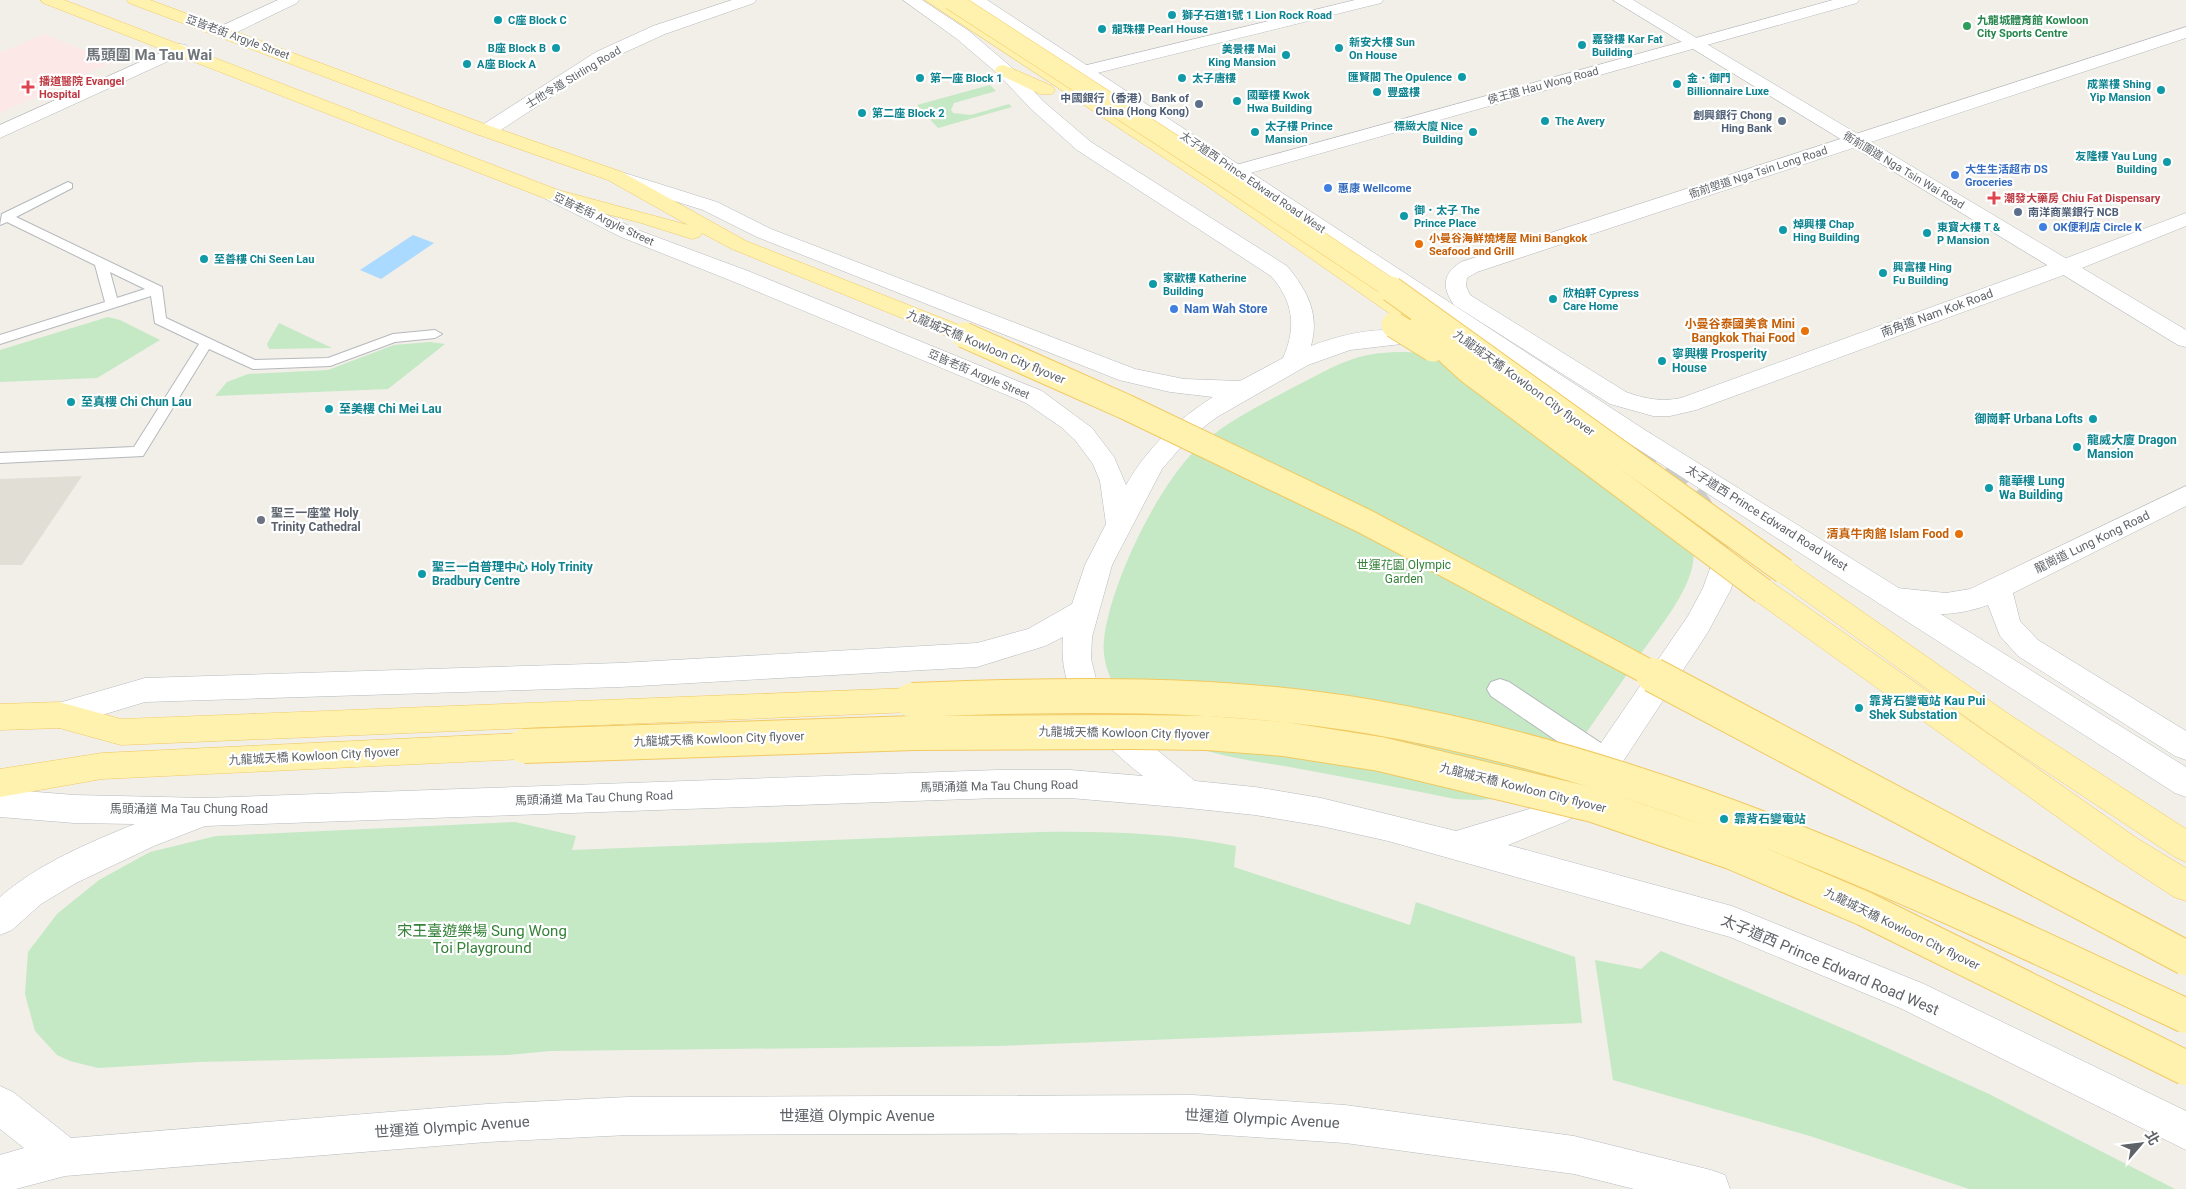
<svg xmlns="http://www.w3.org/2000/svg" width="2186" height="1189" viewBox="0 0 2186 1189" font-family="Roboto,'Noto Sans TC',sans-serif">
<rect width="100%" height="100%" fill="#f1efe8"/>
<path fill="#e1ded6" d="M82 476 22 565H0V479Z"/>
<path fill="#fce8e6" d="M44 34 113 62 0 113V53Z"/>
<g fill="#c5e8c5">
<path d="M990 85 996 91 954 103 951 110 953 113 971 115 1009 104 1012 107 938 128 917 105Z"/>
<path d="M108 317 120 320 160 340 97 378 0 382V350Z"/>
<path d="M279 323 332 348 269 349 267 344Z"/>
<path d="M430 342 445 344 388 389 215 396 227 382 248 374 328 370 394 345Z"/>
<path d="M1405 352 1422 353 1491 375 1680 512C1688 527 1696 545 1693 563 1688 593 1660 627 1642 652 1615 692 1587 732 1559 771 1528 797 1495 802 1455 799 1406 789 1356 779 1306 770 1248 759 1180 755 1135 714 1116 696 1101 666 1104 640 1110 583 1161 477 1205 441 1233 418 1266 402 1298 385 1316 376 1334 365 1353 359 1370 353 1387 352 1405 352Z"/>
<path d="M515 822 576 836 572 850 1040 832C1105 831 1172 833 1236 846L1234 867 1410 925 1416 902 1575 957 1582 1023 997 1046 550 1051 508 1055 198 1062 98 1068 70 1061 57 1055 35 1031 25 994 28 952 57 914 99 880 150 852 216 836Z"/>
<path d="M1661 951 1863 1037 1989 1094 2175 1189H1969L1810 1136 1613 1080 1595 960 1641 969Z"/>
</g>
<path fill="#aadaff" d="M413 235 434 243 381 279 360 270Z"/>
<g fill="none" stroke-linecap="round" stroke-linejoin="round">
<path stroke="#ccccc8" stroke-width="25" stroke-dasharray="25 12" stroke-linecap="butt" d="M1641 441C1683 483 1714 508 1722 570"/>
<g stroke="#b5b8bc" stroke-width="2">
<path id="service" d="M68 182 72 184V188L16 217 162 287 166 318 255 360 328 358 393 334 435 330 442 334 435 338 395 342 330 366 253 369 209 349 143 456 0 463V453L134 447 199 344 155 323 151 296 0 344V335L105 302 95 265 7 222 0 225 2 214ZM110 272 145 289 117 298Z"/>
</g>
<g stroke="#b5b8bc" stroke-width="2">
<path id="pedestrian" d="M1500 679 1509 682 1616 753 1620 761 1616 769 1607 772 1598 769 1491 696 1487 689 1491 682Z"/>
</g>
<g stroke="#b5b8bc" stroke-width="1">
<g id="minor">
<path d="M278 0H299L297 3 229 36H217L215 32 217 28Z"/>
<path d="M732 0H756L754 3 665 34 608 60 493 135H479L477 131 479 127 596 52 653 26Z"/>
<path d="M1355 0H1383L1381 3 1085 76 1079 75 1076 71 1079 67Z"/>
<path d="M1833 0H1859L1857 3 1243 175H1229L1226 171 1229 167Z"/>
<path d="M2186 27V38L1477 272 1467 278 1466 286 1470 295 1626 392C1645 399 1662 402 1681 398L2056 262 2186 213V226L2072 272 1696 410 1670 416H1653L1610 404 1454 305C1442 288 1442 274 1461 262Z"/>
<path d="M2186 486V506L2013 593 2020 621 2038 640 2186 731V760L2175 756 2018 656 2000 636 1988 605C1955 617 1921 617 1887 607L1883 599 1887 591 1897 588 1946 593 1970 589Z"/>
</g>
</g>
<g stroke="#b5b8bc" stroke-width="1">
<g id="tertiary">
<path d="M1613 0H1633L2186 330V347L2178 345Z"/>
<path d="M180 44 186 45 189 49 186 53 0 138V125Z"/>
</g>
</g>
<g stroke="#b6babf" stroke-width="1">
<g id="secondary">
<path d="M903 0H922L969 31 1010 66 1043 101 1091 142 1287 266C1307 290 1320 314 1311 346 1340 335 1380 325 1410 333L1413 338 1410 343 1350 350 1308 365 1217 417 1187 440 1162 469 1112 565 1092 637 1091 659 1097 683 1111 708 1123 722 1195 781 1255 787 1321 798 1456 831 1529 809 1575 781 1688 616 1703 588 1712 563 1722 560 1732 563 1736 570 1731 589 1708 632 1597 801 1567 821 1508 845 1732 906 1924 984 2186 1111V1150L1900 1008 1730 937 1388 841 1321 826 1255 815 1188 808 1070 798H998L205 826 154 846 76 883 41 904 12 930 0 935V897C38 864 88 843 135 824L74 823 0 817V789L74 795 205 798 998 770H1070L1143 776C1099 742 1057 698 1063 637L1045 646 977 667 620 687 145 702 59 728 48 724 44 715 48 706 145 678 620 663 977 643 1028 629 1072 604 1085 565 1106 524 1100 481 1093 464 1075 440 1061 427 1026 403 732 281 621 237 544 198 541 194 544 190 551 188 558 190 635 229 748 271 1042 391 1092 428 1114 457 1126 485C1148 447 1177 420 1213 397L1170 392 1119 380 757 237 703 210 608 180 605 176 608 172 615 170 717 202 771 229 1135 369 1184 379 1240 381 1283 358C1297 327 1293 301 1271 276L1077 150 1031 109 998 74 957 39Z"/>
<path d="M968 0H987L1645 430 2186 767V797L2175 793 1627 442Z"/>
<path d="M0 1086 13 1092 71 1138 487 1104 628 1097 1193 1095 1345 1105 1574 1136 1711 1170 1725 1175 1730 1189H1634L1574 1174 1345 1143 1193 1133 628 1135 487 1142 65 1176 16 1189H0V1155L24 1148 0 1129Z"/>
</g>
</g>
<g stroke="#f2c960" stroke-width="1">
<g id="primary">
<path d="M41 0H64L558 190 688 225 608 180 479 135 129 3 127 0H150L493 127 622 172 746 241 972 330 975 335 972 340 964 342 956 340 732 249 702 233 699 237 692 239 638 222 544 198 43 3Z"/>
<path d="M925 0H944L1221 178 1418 312 1421 317 1418 322 1410 324 1402 322 1207 186Z"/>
<path d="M1004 65 1052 86 1055 90 1052 94H1040L998 74 995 70 998 66Z"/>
<path d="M1784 561 1794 564 2013 717 2186 829V862L2175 857 1991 735 1774 578 1770 571 1774 564Z"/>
<path d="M1763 580 1773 583 2138 839 2186 868V901L2174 897 2116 859 1753 599 1749 591 1753 583Z"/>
<path d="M912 688 922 691 927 700 922 709 912 712 121 745 59 728 0 730V704L59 702 121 719Z"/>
<path d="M524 733 535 737 539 746 535 755 524 759 102 779 0 797V769L102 753Z"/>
</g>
</g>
<use href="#service" fill="#fff" fill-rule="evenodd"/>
<use href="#pedestrian" fill="#fff" fill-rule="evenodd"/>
<use href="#minor" fill="#fff" fill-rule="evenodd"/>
<use href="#tertiary" fill="#fff" fill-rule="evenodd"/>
<use href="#secondary" fill="#fff" fill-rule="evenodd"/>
<use href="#primary" fill="#fff2af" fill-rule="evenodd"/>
<g stroke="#f2c960" stroke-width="20" stroke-linecap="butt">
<path id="primary-bridge-far2" d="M951 0 1224 177 1393 290"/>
</g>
<g stroke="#f2c960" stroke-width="27" stroke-linecap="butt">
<g id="primary-bridge-far1">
<path d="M1391 289 1784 571"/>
<path d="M1394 325 1433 349"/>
<path d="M1421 327 1469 371 1763 591"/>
<path d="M964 335 1126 407 1364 521 1656 676"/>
</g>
</g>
<g stroke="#f2c960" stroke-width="36" stroke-linecap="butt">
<g id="primary-bridge">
<path d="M1653 675 2186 958"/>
<path d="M912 700C1065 694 1221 691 1372 717 1660 767 1924 893 2186 1016"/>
<path d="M524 746 914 733 1134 732 1207 733 1284 739 1380 754 1593 805 1734 853 1865 909 2186 1068"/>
</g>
</g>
<use href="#primary-bridge-far2" stroke="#fff2af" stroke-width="19"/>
<use href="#primary-bridge-far1" stroke="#fff2af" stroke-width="25"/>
<use href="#primary-bridge" stroke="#fff2af" stroke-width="34"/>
</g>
<g fill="#0f9aa8" stroke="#fff" stroke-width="2">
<circle cx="1172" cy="15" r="5"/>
<circle cx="498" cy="20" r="5"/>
<circle cx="1102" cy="29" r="5"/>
<circle cx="1582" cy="45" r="5"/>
<circle cx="556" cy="48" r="5"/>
<circle cx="1339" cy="48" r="5"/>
<circle cx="1286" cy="55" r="5"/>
<circle cx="467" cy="64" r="5"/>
<circle cx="1462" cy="77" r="5"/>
<circle cx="920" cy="78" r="5"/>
<circle cx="1182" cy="78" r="5"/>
<circle cx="1677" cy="84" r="5"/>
<circle cx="2161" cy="90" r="5"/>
<circle cx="1377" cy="92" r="5"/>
<circle cx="1237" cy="101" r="5"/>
<circle cx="862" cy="113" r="5"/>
<circle cx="1545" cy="121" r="5"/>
<circle cx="1255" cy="132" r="5"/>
<circle cx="1473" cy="132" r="5"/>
<circle cx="2167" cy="162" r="5"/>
<circle cx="1404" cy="216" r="5"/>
<circle cx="1783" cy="230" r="5"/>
<circle cx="1927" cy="233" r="5"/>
<circle cx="204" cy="259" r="5"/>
<circle cx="1883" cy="273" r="5"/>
<circle cx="1153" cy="284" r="5"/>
<circle cx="1553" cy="299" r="5"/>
<circle cx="1662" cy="361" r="5"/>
<circle cx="71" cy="402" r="5"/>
<circle cx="329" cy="409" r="5"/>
<circle cx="2093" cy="419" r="5"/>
<circle cx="2077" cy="447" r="5"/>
<circle cx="1989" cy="488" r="5"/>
<circle cx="422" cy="574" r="5"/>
<circle cx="1859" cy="708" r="5"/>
<circle cx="1724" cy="819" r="5"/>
</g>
<circle fill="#2e9e5b" stroke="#fff" stroke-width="2" cx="1967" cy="26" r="5"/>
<g fill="#e0444e" stroke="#fff" stroke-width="2">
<path d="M25.5 79.5h5v5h5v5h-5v5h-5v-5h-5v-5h5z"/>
<path d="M1991.5 190.5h5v5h5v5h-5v5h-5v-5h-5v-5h5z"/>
</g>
<g fill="#5c6f8a" stroke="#fff" stroke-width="2">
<circle cx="1199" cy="104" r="5"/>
<circle cx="1782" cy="121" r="5"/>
<circle cx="2018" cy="212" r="5"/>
</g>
<g fill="#3f7fe0" stroke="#fff" stroke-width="2">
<circle cx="1955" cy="175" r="5"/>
<circle cx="1328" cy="188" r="5"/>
<circle cx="2043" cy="227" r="5"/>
<circle cx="1174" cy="309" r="5"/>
</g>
<g fill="#e8710a" stroke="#fff" stroke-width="2">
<circle cx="1419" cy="244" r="5"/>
<circle cx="1805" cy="331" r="5"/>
<circle cx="1959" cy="534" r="5"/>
</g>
<circle fill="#6b7280" stroke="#fff" stroke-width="2" cx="261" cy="520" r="5"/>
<g text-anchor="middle" stroke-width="4.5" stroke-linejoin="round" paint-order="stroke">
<g font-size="11" font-weight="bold" fill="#0d838f" stroke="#fff" text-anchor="start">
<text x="1182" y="19">獅子石道1號 1 Lion Rock Road</text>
<text x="508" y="24">C座 Block C</text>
<text x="1112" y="33">龍珠樓 Pearl House</text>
<text x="1592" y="43">嘉發樓 Kar Fat<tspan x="1592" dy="13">Building</tspan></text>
<text x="1349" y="46">新安大樓 Sun<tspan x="1349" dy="13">On House</tspan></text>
<text x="546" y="52" text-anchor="end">B座 Block B</text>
<text x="1276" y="53" text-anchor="end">美景樓 Mai<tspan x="1276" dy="13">King Mansion</tspan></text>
<text x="477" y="68">A座 Block A</text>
<text x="1452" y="81" text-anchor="end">匯賢閣 The Opulence</text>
<text x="930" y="82">第一座 Block 1</text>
<text x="1192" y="82">太子唐樓</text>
<text x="1687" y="82">金．御門<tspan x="1687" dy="13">Billionnaire Luxe</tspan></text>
<text x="2151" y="88" text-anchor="end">成業樓 Shing<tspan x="2151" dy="13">Yip Mansion</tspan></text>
<text x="1387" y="96">豐盛樓</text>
<text x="1247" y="99">國華樓 Kwok<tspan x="1247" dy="13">Hwa Building</tspan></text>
<text x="872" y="117">第二座 Block 2</text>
<text x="1555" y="125">The Avery</text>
<text x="1265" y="130">太子樓 Prince<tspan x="1265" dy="13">Mansion</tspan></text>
<text x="1463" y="130" text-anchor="end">標緻大廈 Nice<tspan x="1463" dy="13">Building</tspan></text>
<text x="2157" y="160" text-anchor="end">友隆樓 Yau Lung<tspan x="2157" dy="13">Building</tspan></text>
<text x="1414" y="214">御．太子 The<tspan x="1414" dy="13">Prince Place</tspan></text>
<text x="1793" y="228">焯興樓 Chap<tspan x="1793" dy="13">Hing Building</tspan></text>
<text x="1937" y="231">東寶大樓 T &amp;<tspan x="1937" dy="13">P Mansion</tspan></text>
<text x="214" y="263">至善樓 Chi Seen Lau</text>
<text x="1893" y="271">興富樓 Hing<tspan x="1893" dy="13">Fu Building</tspan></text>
<text x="1163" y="282">家歡樓 Katherine<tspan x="1163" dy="13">Building</tspan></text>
<text x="1563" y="297">欣柏軒 Cypress<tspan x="1563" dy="13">Care Home</tspan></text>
</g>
<g font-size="11" font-weight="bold" fill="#27864d" stroke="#fff" text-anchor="start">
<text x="1977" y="24">九龍城體育館 Kowloon<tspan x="1977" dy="13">City Sports Centre</tspan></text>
</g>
<g font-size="11" fill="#5f6368" stroke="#fff">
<text transform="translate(238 37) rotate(20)" y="4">亞皆老街 Argyle Street</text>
<text transform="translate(573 77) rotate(-31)" y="4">士他令道 Stirling Road</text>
<text transform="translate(1543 85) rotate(-15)" y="4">侯王道 Hau Wong Road</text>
<text transform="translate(1904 170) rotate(31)" y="4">衙前圍道 Nga Tsin Wai Road</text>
<text transform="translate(1758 172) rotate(-18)" y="4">衙前塱道 Nga Tsin Long Road</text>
<text transform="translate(1253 182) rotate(34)" y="4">太子道西 Prince Edward Road West</text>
<text transform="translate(604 219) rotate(25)" y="4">亞皆老街 Argyle Street</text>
<text transform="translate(979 374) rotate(23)" y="4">亞皆老街 Argyle Street</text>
</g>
<g font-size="11" font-weight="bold" fill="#be3a42" stroke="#fff" text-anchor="start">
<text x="39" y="85">播道醫院 Evangel<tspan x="39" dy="13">Hospital</tspan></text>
<text x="2004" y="202">潮發大藥房 Chiu Fat Dispensary</text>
</g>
<g font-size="11" font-weight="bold" fill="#4e5e75" stroke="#fff" text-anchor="end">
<text x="1189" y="102">中國銀行（香港） Bank of<tspan x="1189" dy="13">China (Hong Kong)</tspan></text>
<text x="1772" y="119">創興銀行 Chong<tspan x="1772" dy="13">Hing Bank</tspan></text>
<text x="2028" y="216" text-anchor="start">南洋商業銀行 NCB</text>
</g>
<g font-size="11" font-weight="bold" fill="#366cbe" stroke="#fff" text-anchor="start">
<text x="1965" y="173">大生生活超市 DS<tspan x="1965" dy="13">Groceries</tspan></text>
<text x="1338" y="192">惠康 Wellcome</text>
<text x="2053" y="231">OK便利店 Circle K</text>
</g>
<g font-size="11" font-weight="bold" fill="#c56008" stroke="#fff" text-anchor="start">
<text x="1429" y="242">小曼谷海鮮燒烤屋 Mini Bangkok<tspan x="1429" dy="13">Seafood and Grill</tspan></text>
</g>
<g font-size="12" font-weight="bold" fill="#366cbe" stroke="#fff" text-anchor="start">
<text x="1184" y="313">Nam Wah Store</text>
</g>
<g font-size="12" fill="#5f6368" stroke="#fff">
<text transform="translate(1937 313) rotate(-20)" y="4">南角道 Nam Kok Road</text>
<text transform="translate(986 347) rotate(23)" y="4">九龍城天橋 Kowloon City flyover</text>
<text transform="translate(1524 383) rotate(36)" y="4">九龍城天橋 Kowloon City flyover</text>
<text transform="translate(1767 518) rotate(32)" y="4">太子道西 Prince Edward Road West</text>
<text transform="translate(2092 542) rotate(-26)" y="4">龍崗道 Lung Kong Road</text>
<text transform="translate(1124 733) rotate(1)" y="4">九龍城天橋 Kowloon City flyover</text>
<text transform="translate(719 739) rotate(-2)" y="4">九龍城天橋 Kowloon City flyover</text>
<text transform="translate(314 756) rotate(-3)" y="4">九龍城天橋 Kowloon City flyover</text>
<text transform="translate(999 786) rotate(-1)" y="4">馬頭涌道 Ma Tau Chung Road</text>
<text transform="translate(1523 788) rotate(14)" y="4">九龍城天橋 Kowloon City flyover</text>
<text transform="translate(594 798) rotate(-2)" y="4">馬頭涌道 Ma Tau Chung Road</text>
<text x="189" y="813">馬頭涌道 Ma Tau Chung Road</text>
<text transform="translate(1902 929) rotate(26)" y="4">九龍城天橋 Kowloon City flyover</text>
</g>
<g font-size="12" font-weight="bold" fill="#c56008" stroke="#fff" text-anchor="end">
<text x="1795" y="328">小曼谷泰國美食 Mini<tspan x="1795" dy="14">Bangkok Thai Food</tspan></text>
<text x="1949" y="538">清真牛肉館 Islam Food</text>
</g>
<g font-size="12" font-weight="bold" fill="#0d838f" stroke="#fff" text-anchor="start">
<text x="1672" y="358">寧興樓 Prosperity<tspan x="1672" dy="14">House</tspan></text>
<text x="81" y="406">至真樓 Chi Chun Lau</text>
<text x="339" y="413">至美樓 Chi Mei Lau</text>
<text x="2083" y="423" text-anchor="end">御崗軒 Urbana Lofts</text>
<text x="2087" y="444">龍威大廈 Dragon<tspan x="2087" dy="14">Mansion</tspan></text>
<text x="1999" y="485">龍華樓 Lung<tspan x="1999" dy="14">Wa Building</tspan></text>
<text x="432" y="571">聖三一白普理中心 Holy Trinity<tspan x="432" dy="14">Bradbury Centre</tspan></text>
<text x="1869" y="705">靠背石變電站 Kau Pui<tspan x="1869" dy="14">Shek Substation</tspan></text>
<text x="1734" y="823">靠背石變電站</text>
</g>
<g font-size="12" font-weight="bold" fill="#5b616d" stroke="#fff" text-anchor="start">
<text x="271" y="517">聖三一座堂 Holy<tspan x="271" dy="14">Trinity Cathedral</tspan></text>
</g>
<g font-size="12" fill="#348238" stroke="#fff">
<text x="1404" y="569">世運花園 Olympic<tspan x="1404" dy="14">Garden</tspan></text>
</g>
<g font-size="15" font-weight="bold" fill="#70757a" stroke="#fff">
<text x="149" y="60">馬頭圍 Ma Tau Wai</text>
</g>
<g font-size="15" fill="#348238" stroke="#fff">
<text x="482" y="936">宋王臺遊樂場 Sung Wong<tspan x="482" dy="17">Toi Playground</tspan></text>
</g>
<g font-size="15" fill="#5f6368" stroke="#fff">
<text transform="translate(1830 965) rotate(23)" y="5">太子道西 Prince Edward Road West</text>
<text x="857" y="1121">世運道 Olympic Avenue</text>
<text transform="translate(1262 1119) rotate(3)" y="5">世運道 Olympic Avenue</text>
<text transform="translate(452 1127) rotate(-4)" y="5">世運道 Olympic Avenue</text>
</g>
</g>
<g transform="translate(2141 1144) rotate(62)" stroke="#ffffff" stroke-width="4" paint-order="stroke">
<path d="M0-4L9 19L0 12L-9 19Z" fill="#5f6368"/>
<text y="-8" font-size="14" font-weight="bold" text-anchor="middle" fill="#5f6368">北</text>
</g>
</svg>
